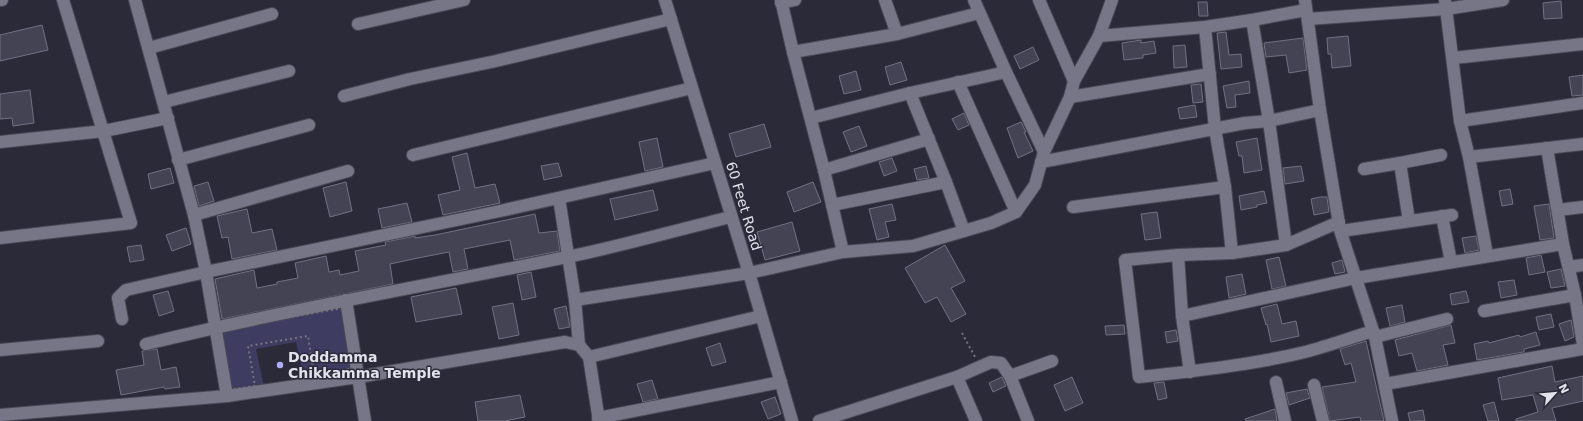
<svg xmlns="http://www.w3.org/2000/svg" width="1583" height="421" viewBox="0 0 1583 421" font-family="'DejaVu Sans',sans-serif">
<rect width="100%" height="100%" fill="#2a2a38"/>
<path fill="#3f3c62" d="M344 306 356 372 304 380 296 342 256 349 264 387 230 393 218 328Z"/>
<g fill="#434353" stroke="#727183">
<path d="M1561 1 1562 18 1544 19 1543 3Z"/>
<path d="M1198 2H1207L1208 16H1199Z"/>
<path d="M42 25 48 50 0 61V35Z"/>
<path d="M1226 32 1229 55 1241 54 1242 67 1221 69 1217 33Z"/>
<path d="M1348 36 1351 66 1332 68 1331 54H1328L1327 38Z"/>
<path d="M1303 38 1307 70 1289 73 1286 55 1266 57 1264 43Z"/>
<path d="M1141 40V43L1154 41 1156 53 1143 55V58L1124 60 1122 43Z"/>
<path d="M1185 45 1187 67 1174 68 1173 46Z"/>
<path d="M1033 47 1039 60 1020 69 1014 56Z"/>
<path d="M901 62 907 80 890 85 885 67Z"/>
<path d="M856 71 861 90 844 94 839 76Z"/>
<path d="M1583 75V95L1572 96 1569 77Z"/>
<path d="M1249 81 1250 93 1235 95 1236 107 1227 108 1223 86Z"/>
<path d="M1201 84 1203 102 1193 103 1191 85Z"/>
<path d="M30 90 34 123 13 126 12 118 0 119V94Z"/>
<path d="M1195 105 1197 117 1180 119 1178 108Z"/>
<path d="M964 113 969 125 958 130 952 119Z"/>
<path d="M1021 122 1026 132H1024L1033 151 1018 158 1007 128Z"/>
<path d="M764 124 771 147 736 157 729 134Z"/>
<path d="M859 126 867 146 851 152 843 132Z"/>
<path d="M657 138 663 167 645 171 639 142Z"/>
<path d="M1257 138 1262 170 1244 173 1242 156H1239L1236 142Z"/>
<path d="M467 153 475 188 495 184 500 203 443 215 438 195 460 190 452 157Z"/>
<path d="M892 158 897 171 884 176 879 162Z"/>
<path d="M558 163 562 176 544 180 541 166Z"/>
<path d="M926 166 929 178 917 180 914 169Z"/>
<path d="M1301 166 1304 181 1285 184 1283 168Z"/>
<path d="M170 168 174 183 151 189 148 174Z"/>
<path d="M208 182 214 201 199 206 194 186Z"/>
<path d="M346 182 352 211 330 217 323 188Z"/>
<path d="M813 182 821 202 794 212 787 192Z"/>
<path d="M1510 189 1513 204 1502 206 1499 191Z"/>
<path d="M653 190 658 210 615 220 610 199Z"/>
<path d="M1264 191 1267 203 1257 205V207L1241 210 1239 196Z"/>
<path d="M1320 197H1327L1329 212 1314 215 1311 199Z"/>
<path d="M407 203 412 222 382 228 378 209Z"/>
<path d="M892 204 896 220 885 222 889 237 877 240 869 209Z"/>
<path d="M1549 204 1554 238 1540 240 1534 206Z"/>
<path d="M247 209 252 233 272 229 277 250 232 259 228 237 222 238 217 216Z"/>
<path d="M1157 212 1161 238 1145 240 1141 214Z"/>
<path d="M535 214 539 233 557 231 560 251 514 260 510 240 464 249 468 269 453 272 449 252 418 258 390 264 393 284 222 319 215 279 254 270 257 288 277 284V282L298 278 295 263 326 256 329 272 339 270 340 275 359 271 355 251 386 245 385 242 415 236V238L435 235Z"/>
<path d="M792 222 800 251 765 260 757 232Z"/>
<path d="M186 228 191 244 172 251 166 235Z"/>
<path d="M1476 236 1479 250 1465 253 1462 238Z"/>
<path d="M141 245 144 260 130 262 127 247Z"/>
<path d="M945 245 965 281 951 288 966 314 951 322 937 297 925 303 905 268Z"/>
<path d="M1541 255 1545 272 1529 275 1526 258Z"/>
<path d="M1279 257 1286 286 1272 289 1266 260Z"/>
<path d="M1342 260 1345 272 1335 274 1332 263Z"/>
<path d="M1561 269 1565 286 1551 288 1547 272Z"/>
<path d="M531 272 536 297 522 300 517 275Z"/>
<path d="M1242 274 1246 294 1229 298 1226 277Z"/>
<path d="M1514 280 1517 295 1501 298 1498 282Z"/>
<path d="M456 288 462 314 416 322 411 297Z"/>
<path d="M168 291 174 311 159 316 153 295Z"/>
<path d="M1466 291 1469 302 1452 305 1450 294Z"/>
<path d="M513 303 519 335 499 339 492 307Z"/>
<path d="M1277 304 1282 324 1296 321 1299 336 1271 342 1267 324 1266 325 1261 308Z"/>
<path d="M1402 305 1405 322 1390 326 1386 308Z"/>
<path d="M566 306 570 327 559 329 554 309Z"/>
<path d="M1551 314 1554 327 1539 330 1536 317Z"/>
<path d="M1571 320 1574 337 1565 341 1559 324Z"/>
<path d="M1124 325 1125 334 1106 335 1105 326Z"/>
<path d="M1451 325 1455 343 1443 345 1448 365 1417 371 1412 353 1399 356 1395 340Z"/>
<path d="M1176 330 1178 341 1167 343 1165 332Z"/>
<path d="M1536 332 1540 345 1524 349V352L1477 360 1474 344 1488 341 1489 343 1519 335 1520 337Z"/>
<path d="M1366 341 1384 421H1361L1360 417 1330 421 1322 387 1356 382 1351 363 1345 365 1340 349Z"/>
<path d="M720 343 726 362 712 366 706 348Z"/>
<path d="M157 349 161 370 176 367 180 387 165 389 164 387 121 395 116 370 144 365 142 351Z"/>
<path d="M1552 366 1555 382 1583 376V401L1552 408 1556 421H1516V419L1538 412 1533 395 1502 400 1498 378Z"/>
<path d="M1002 377 1006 386 993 392 989 383Z"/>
<path d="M1072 377 1083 403 1065 411 1054 385Z"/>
<path d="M652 380 658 399 643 402 637 384Z"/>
<path d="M1164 382 1167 398 1158 400 1154 383Z"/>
<path d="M1307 389 1310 398 1289 405 1286 393Z"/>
<path d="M520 395 525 417 505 421H478L475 402Z"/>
<path d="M775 397 781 414 768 419 761 402Z"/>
<path d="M1494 402 1499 421H1488L1483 405Z"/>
<path d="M1275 409 1277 421H1246L1245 419Z"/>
<path d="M1423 410 1425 421H1410L1408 413Z"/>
</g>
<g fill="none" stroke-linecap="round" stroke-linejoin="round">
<g stroke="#494854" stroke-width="14">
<g id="minor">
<path d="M0 0H2"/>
<path d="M135 0 194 215 206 272 227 396"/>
<path d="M665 0 749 273 792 421"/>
<path d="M781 0 793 52 824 170 843 252"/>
<path d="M885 0 897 34"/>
<path d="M974 0 1006 72 1044 152"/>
<path d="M1039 0 1074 81"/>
<path d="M1305 0 1320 110 1340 230 1375 337 1392 421"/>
<path d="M1445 0 1460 121 1469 157 1487 255"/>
<path d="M781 3 795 0"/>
<path d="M1308 19 1446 9 1503 0"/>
<path d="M1252 20 1269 121 1286 245"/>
<path d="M358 24 464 0"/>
<path d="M1205 27 1215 129 1225 187 1232 253"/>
<path d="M1099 36 1205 27 1252 20 1306 10"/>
<path d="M149 48 272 14"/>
<path d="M793 52 897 34 979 13"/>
<path d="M1453 58 1583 44"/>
<path d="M958 82 1016 212"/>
<path d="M910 93 946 182 964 231"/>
<path d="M344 96 410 79 496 61 671 19"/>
<path d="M1070 97 1210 74"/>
<path d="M164 102 289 71"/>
<path d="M811 118 910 93 1006 72"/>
<path d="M1460 121 1583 103"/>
<path d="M0 142 104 131 168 118"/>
<path d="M1547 148 1563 244 1575 295 1583 345"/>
<path d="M413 155 692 88"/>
<path d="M1469 157 1583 144"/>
<path d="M178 160 309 125"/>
<path d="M1041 162 1245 123 1269 121 1320 110"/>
<path d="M1400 163 1441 155"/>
<path d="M1364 169 1400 163 1409 221"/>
<path d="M824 170 929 139"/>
<path d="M559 198 575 300 579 345"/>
<path d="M832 205 946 182"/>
<path d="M1073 207 1225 187"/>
<path d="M1558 210 1583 207"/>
<path d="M194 215 348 171"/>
<path d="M1442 216 1451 262"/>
<path d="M1339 222 1286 245 1232 253 1178 255 1125 260 1139 377C1195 371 1251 365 1305 352 1328 346 1350 338 1373 331"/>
<path d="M1341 231 1452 215"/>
<path d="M0 238 131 223 63 0"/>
<path d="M1178 255 1182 316 1190 372"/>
<path d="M1569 267 1583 265"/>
<path d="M346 300 365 421"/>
<path d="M575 300 749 273 843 252 913 246 991 223 1016 212 1035 185 1044 152 1070 97 1074 81 1099 36 1112 0"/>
<path d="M1484 311 1575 295"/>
<path d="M1182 316 1356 278 1563 244"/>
<path d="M122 319 118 298 126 290 206 272 500 211 715 163"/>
<path d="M1375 337 1447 319"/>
<path d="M146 344C285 310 426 286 567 257 622 246 676 230 731 217"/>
<path d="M0 350 98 341"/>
<path d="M589 357 761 316"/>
<path d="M1010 376 1052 361"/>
<path d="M957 377 976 421"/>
<path d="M1276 382 1285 421"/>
<path d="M1385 384 1583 349"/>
<path d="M1314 385 1323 421"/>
<path d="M0 415 227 396 358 377 565 342 579 345 589 357 599 421"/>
<path d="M598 418 781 382"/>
<path d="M819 421 957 377 991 362 1001 363 1010 376 1028 421"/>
</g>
</g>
<g stroke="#757582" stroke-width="2" stroke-dasharray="2 3" stroke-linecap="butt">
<path d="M343 308 353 368 314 374 308 336 248 346 255 386 230 390 220 329Z"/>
<path d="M962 333 975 357"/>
</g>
<use href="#minor" stroke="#767687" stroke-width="12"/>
</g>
<circle fill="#b2adf9" stroke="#2a2a38" stroke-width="1.5" cx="280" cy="365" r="4"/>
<g text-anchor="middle" stroke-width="3" stroke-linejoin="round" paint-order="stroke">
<g font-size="14" fill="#e2e2ec" stroke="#2a2a38">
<text transform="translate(744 206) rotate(73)" y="5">60 Feet Road</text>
</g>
<g font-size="14" font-weight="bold" fill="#e2e2ec" stroke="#2a2a38" text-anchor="start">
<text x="288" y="362">Doddamma<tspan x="288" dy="16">Chikkamma Temple</tspan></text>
</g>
</g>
<g transform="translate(1555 393) rotate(63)" stroke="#2a2a38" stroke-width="3" paint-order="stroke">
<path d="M0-3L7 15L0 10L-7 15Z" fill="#e2e2ec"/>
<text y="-6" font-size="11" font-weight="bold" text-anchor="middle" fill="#e2e2ec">N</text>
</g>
</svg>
